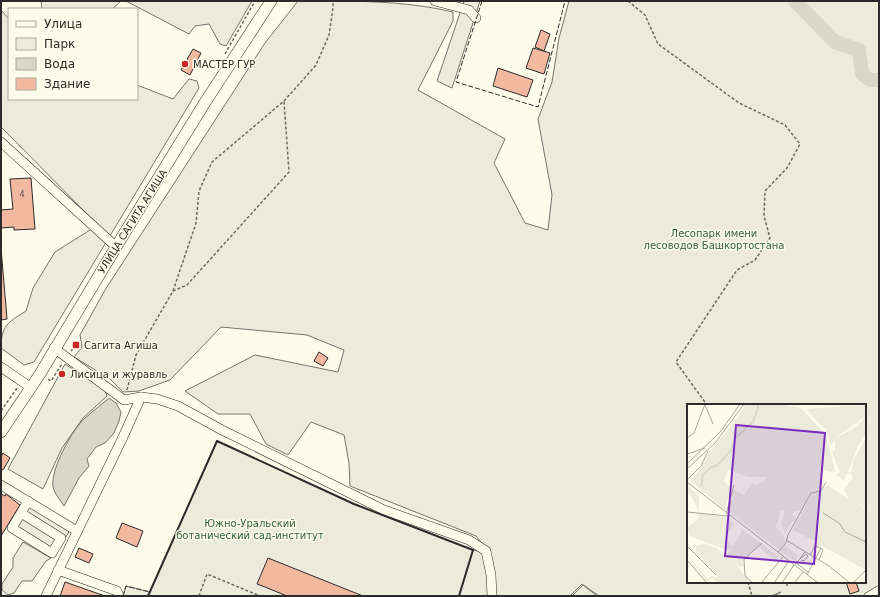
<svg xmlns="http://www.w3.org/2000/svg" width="880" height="597" viewBox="0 0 880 597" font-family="'DejaVu Sans',sans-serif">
<rect width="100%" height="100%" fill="#fdfbea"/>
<g fill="#ecebdb" stroke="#74746e" fill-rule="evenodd">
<path d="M41 1H121L112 9H42Z"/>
<path d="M126 1H252L226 46 220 44 209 24 195 26 189 34Z"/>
<path d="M298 1C351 1 402 0 453 12V21L418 90 505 139 494 163 525 223 548 230 552 195 538 119 552 82 559 38 569 1H879V585L864 594 865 596H774L781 592 771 596H599L582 584 570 596H123L126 586 150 592 217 441 354 504 473 550 490 553 476 536 350 486 349 463 344 435 311 422 288 455 266 444 250 414H218L185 391 255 355 338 372 344 350 307 335 221 327 170 380 139 391 123 392 110 379 74 357 82 347 80 335 105 290 265 43ZM688 405H865V582H788L787 586 786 582H688Z"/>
<path d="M1 10 9 19V99H137V85L173 99 189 79 197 81 199 88 34 362 24 365 1 348C1 326 8 322 26 311L33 288 55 252 98 225 1 127Z"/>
<path d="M65 364 105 390 107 396 83 418 62 448 43 489 8 469Z"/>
<path d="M23 542 51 558 46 561 32 581H22L14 593 8 595 2 590V584L13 567V558Z"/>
</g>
<g fill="#eceadb" stroke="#74746e">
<path d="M464 1H480L452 88 437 81Z"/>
<path d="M28 504 70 530 54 557 12 531Z"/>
<path d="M583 585 597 596H572Z"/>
</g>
<path fill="#d8d7c9" stroke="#74746e" d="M109 398 116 403 121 412 119 421 114 433 105 443 96 447 87 459 89 466 79 478 64 506C61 501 54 493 53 487 50 470 72 430 85 418 93 411 101 405 109 398Z"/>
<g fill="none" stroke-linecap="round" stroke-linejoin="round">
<path stroke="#d8d7c9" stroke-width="14" d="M795 1 835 42 859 50 862 74 870 80H879"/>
</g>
<g fill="#f2b8a0" stroke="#2b2b2b">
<path d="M541 30 550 34 544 51 535 47Z"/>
<path d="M533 48 550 53 544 74 526 68Z"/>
<path d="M193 49 201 53 190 75 181 70Z"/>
<path d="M498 68 533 80 527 97 493 86Z"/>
<path d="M31 178 35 229 14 230V227L1 228V210L13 209 10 179Z"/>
<path d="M1 248 7 319 1 320Z"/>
<path d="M319 352 328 358 323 366 314 361Z"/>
<path d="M3 453 10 458 3 470 1 469V457Z"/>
<path d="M1 494 5 496 6 494 20 505 1 536Z"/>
<path d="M122 523 143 531 137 547 116 538Z"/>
<path d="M79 548 93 554 89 563 75 557Z"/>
<path d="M268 558 363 596H287L265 587 257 584Z"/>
<path d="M65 582 105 596H60Z"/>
<path d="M846 582H856L859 591 850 594Z"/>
</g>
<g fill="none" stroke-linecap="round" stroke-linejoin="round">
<g stroke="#2b2b2b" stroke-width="10">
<g id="minor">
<path d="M435 1 469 10 476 18"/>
<path d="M1 142 112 243"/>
<path d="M54 348 124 400 141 397 157 399 178 406 222 430 384 510 469 540 486 551 491 575 492 596"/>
<path d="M1 367 30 387"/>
<path d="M1 485 77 531"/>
<path d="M21 513 12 528 52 553 61 538 21 513 28 501"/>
<path d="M58 570 117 591 119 596"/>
<path d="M46 596 123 437 141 397"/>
</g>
</g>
<g stroke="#2b2b2b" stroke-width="12">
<path id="major" d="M1 432 40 374 122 237 204 104 271 1"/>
</g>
<g stroke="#6a6964" stroke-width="1.5" stroke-dasharray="3 2" stroke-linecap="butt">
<path d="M628 1 645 15 658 44 739 103 785 125 800 144 787 168 765 191 764 216 770 238 755 260 737 270 676 362 707 405"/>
<path d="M225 54 255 1"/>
<path d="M173 291 187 285 289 172 284 101"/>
<path d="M71 351 76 345"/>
<path d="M48 379 51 381 62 364"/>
<path d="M127 390 136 355 173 291 196 223 199 191 212 162 284 101 316 65 329 35 333 8V1"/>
<path d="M1 411 17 388"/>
<path d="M748 582 752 596"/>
<path d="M199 596 207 574 260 596"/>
</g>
<use href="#minor" stroke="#fdfbea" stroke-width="9"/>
<use href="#major" stroke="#fdfbea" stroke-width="11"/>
<g stroke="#2b2b2b" stroke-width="1" stroke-dasharray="5 2" stroke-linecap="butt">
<path d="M482 1 456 82 538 107 565 1"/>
<path d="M123 596 126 586 150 592"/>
</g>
<path stroke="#2b2b2b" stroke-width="2" d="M148 596 217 441 354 504 473 550 459 596"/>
</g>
<g fill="#c62828" stroke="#fdfbea" stroke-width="1.5">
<circle cx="185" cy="64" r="4"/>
<rect x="72" y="341" width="8" height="8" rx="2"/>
<circle cx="62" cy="374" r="4"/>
</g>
<g text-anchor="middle" stroke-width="3" stroke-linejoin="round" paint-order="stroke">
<g font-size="8" fill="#5d4e48">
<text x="22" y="197">4</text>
</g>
<g font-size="10" fill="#2b2b2b" stroke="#fdfbea" text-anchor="start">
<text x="193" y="68">МАСТЕР ГУР</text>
<text x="84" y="349">Сагита Агиша</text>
<text x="70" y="378">Лисица и журавль</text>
</g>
<g font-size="10" fill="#2b2b2b" stroke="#fdfbea">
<text transform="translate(132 221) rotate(-58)" y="4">УЛИЦА САГИТА АГИША</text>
</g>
<g font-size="10" fill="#34623c" stroke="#fdfbea">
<text x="714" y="237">Лесопарк имени<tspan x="714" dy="12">лесоводов Башкортостана</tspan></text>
<text x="250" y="527">Южно-Уральский<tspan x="250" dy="12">ботанический сад-институт</tspan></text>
</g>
</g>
<g transform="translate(687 404)">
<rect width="179" height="179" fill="#fdfbea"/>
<path d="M59 0H94L114 4 139 31 148 67 147 69 138 66 132 73 137 79 131 87H134L140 81 162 95 157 86 166 74 165 71 161 69 158 72V77L150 72 149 70 153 68 145 48 148 46V37L144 41 139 26 119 5 179 1V12L149 33 165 26 179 13V31L171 42 161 68 164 69 167 55 179 34V104L161 93 179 105V166L132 140 131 143 127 141 128 137 106 126 126 87 130 86H126L124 88 115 106 107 107 105 111 109 115 103 120 98 130 94 119 98 107 94 106 89 123 97 132 98 139 92 146 41 107 47 85 57 91 65 79 69 81 78 77 79 73H62L41 66 37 77 44 84 38 106 4 77 14 64 22 48 41 26ZM0 82 12 92V107L0 85ZM11 109 39 113 47 119 39 134 45 142 43 145 39 146 3 132 0 123 12 115ZM53 124 92 153 89 157 76 147 72 141 56 154 57 163 50 162 64 179H31L26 174 20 177 0 151 21 175 25 172 32 174 8 145 9 142 17 140 29 144 39 152 55 128ZM98 141 111 152 108 157 93 147Z" fill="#ecebdb"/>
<path fill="none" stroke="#d8d7c9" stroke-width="2" d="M14 82 16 71 23 64 31 61 44 46 48 34 66 18 72 0"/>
<path fill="none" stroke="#a9a89e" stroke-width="1" d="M18 1 26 20M0 34 7 29 18 0M0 50 18 44M0 60 34 27 53 0M0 65 29 38 57 0M0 76 14 62 21 47M0 78 131 179M0 108 41 112M136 109 152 119 158 128 179 138M39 110 47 81M99 136 142 162 163 179M0 142 29 171M91 148 99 139 101 131 124 89 134 87 139 78M123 151 128 142 134 144M113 155 119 150 121 152 117 157 114 156M0 156 20 179M109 159 121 168M108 161 118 148M120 171 134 144 136 146 132 156M66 179 58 172 57 155 75 139M74 179 96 153M87 179 102 157M95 179 107 161M107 179 116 168M166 179 178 167"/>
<path fill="#7b2cbf" fill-opacity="0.15" stroke="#7b2cbf" stroke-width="2" d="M49 21 138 29 127 160 38 152Z"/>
<rect width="179" height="179" fill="none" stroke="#2b2b2b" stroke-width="2"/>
</g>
<rect width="880" height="597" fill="none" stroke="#2b2b2b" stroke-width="4"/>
<rect x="8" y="8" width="130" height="92" fill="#fdfbea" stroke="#a9a89e"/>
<rect x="16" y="21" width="20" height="6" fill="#fdfbea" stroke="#a9a89e"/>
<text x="44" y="28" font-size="12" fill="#2b2b2b">Улица</text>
<rect x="16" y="38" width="20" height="12" fill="#ecebdb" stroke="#a9a89e"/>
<text x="44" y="48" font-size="12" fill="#2b2b2b">Парк</text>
<rect x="16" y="58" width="20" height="12" fill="#d8d7c9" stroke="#a9a89e"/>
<text x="44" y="68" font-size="12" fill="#2b2b2b">Вода</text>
<rect x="16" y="78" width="20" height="12" fill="#f2b8a0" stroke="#a9a89e"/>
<text x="44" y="88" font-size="12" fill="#2b2b2b">Здание</text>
</svg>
